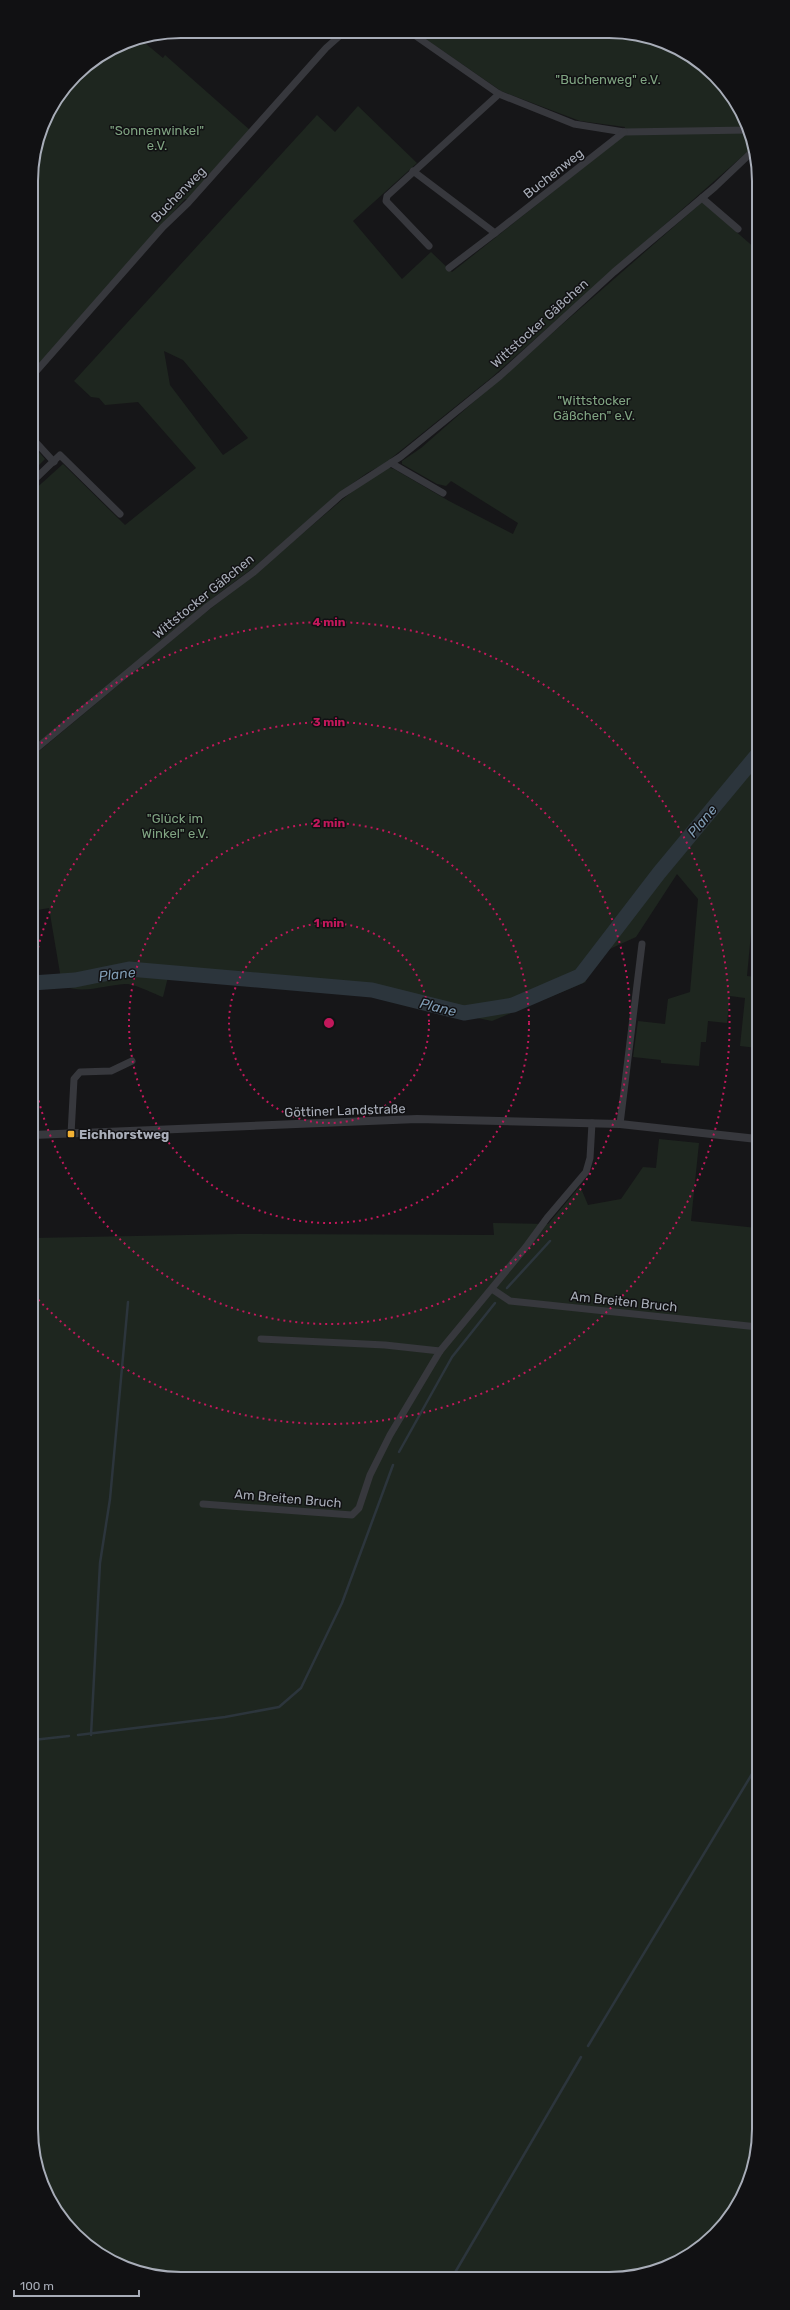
<svg xmlns="http://www.w3.org/2000/svg" width="790" height="2310" viewBox="0 0 790 2310" font-family="Rubik,sans-serif">
<rect width="100%" height="100%" fill="#161618"/>
<g fill="#1e261f" fill-rule="evenodd">
<path d="M417 33 639 34 684 51 715 75 743 114 754 146 491 378 384 464 367 473 338 494 253 568 218 594 146 656 32 748V492L63 464 125 525 196 468 138 402 105 405 99 398 91 397 74 381 317 115 335 132 358 106 417 163 353 221 402 279 431 252 452 272 622 137 625 127 580 121 501 91ZM164 351 183 360 248 438 223 455 170 385Z"/>
<path d="M140 39 163 58 165 55 251 131 190 199H185L32 371 31 171 47 114 82 68 124 42Z"/>
<path d="M702 202 756 249 757 869 747 976 757 977V1048L740 1046 745 998 730 996 727 1023 708 1021 706 1042H701L699 1066 661 1063V1060L633 1057 638 1021 665 1024 668 999 690 992 698 899 677 874 636 937 603 952 583 975 586 982 492 1021 364 995 273 984 168 977 163 997C154 994 134 983 125 984 104 985 83 995 62 985L49 908 32 911V757L201 616 254 575 343 499 368 479 387 467 394 469 449 501 513 534 518 523 451 481 446 486 437 484 402 464V461L421 448Z"/>
<path d="M32 444 45 459 32 472Z"/>
<path d="M659 1139 699 1143 691 1221 757 1228 759 2139 748 2186 722 2228 684 2259 639 2276H152L114 2263 75 2235 51 2204 34 2159 33 1238 237 1234 494 1235 493 1223 548 1224 580 1186 588 1205 621 1199 643 1167 656 1168Z"/>
</g>
<g fill="none" stroke-linecap="round" stroke-linejoin="round">
<g stroke="#2c353c" stroke-width="2.5">
<path d="M507 1288 550 1241"/>
<path d="M399 1452 452 1357 495 1303"/>
<path d="M78 1735 225 1717 279 1707 301 1688 342 1603 393 1465"/>
<path d="M91 1735 100 1563 110 1499 128 1302"/>
<path d="M33 1740 69 1736"/>
<path d="M588 2046 758 1764"/>
<path d="M453 2276 581 2057"/>
</g>
<path stroke="#2c353c" stroke-width="15" d="M32 983 75 980 129 969 372 990 464 1013 513 1005 580 976 659 873 757 755"/>
<g stroke="#37383d" stroke-width="7">
<path d="M410 32 499 94 574 124 624 132 749 130"/>
<path d="M413 171 495 233 624 132"/>
<path d="M702 198 738 229"/>
<path d="M429 246 386 201 387 196 499 94"/>
<path d="M449 268 495 233"/>
<path d="M32 376 163 227 188 203 326 48 344 32"/>
<path d="M32 438 54 462"/>
<path d="M391 463 443 493"/>
<path d="M32 482 60 455 120 514"/>
<path d="M32 752 208 606 254 572 341 495 400 457 500 376 614 272 715 187 755 149"/>
<path d="M620 1124 642 944"/>
<path d="M71 1134 74 1079 80 1072 111 1071 132 1061"/>
<path d="M492 1289 510 1301 758 1327"/>
<path d="M261 1339 385 1345 440 1351"/>
<path d="M203 1504 352 1515 359 1508 370 1475 390 1435 440 1351 525 1248 547 1218 586 1172 590 1158 592 1123"/>
</g>
<path stroke="#37383d" stroke-width="8" d="M33 1135 417 1119 620 1124 757 1139"/>
</g>
<g fill="none" stroke="#c2185b" stroke-width="2" stroke-dasharray="2 4">
<circle cx="329" cy="1023" r="100"/>
<circle cx="329" cy="1023" r="200"/>
<path d="M33 971A301 301 0 1 1 33 1075"/>
<path d="M33 752A401 401 0 1 1 33 1294"/>
</g>
<rect fill="#f2b134" stroke="#111113" stroke-width="1.5" x="67" y="1130" width="8" height="8" rx="2"/>
<g text-anchor="middle" stroke-width="3" stroke-linejoin="round" paint-order="stroke">
<g font-size="13" fill="#7fa381" stroke="#111113">
<text x="608" y="84">"Buchenweg" e.V.</text>
<text x="157" y="135">"Sonnenwinkel"<tspan x="157" dy="15">e.V.</tspan></text>
<text x="594" y="405">"Wittstocker<tspan x="594" dy="15">Gäßchen" e.V.</tspan></text>
<text x="175" y="823">"Glück im<tspan x="175" dy="15">Winkel" e.V.</tspan></text>
</g>
<g font-size="13" fill="#a8adb8" stroke="#111113">
<text transform="translate(553 173) rotate(-38)" y="5">Buchenweg</text>
<text transform="translate(178 194) rotate(-46)" y="5">Buchenweg</text>
<text transform="translate(539 323) rotate(-42)" y="5">Wittstocker Gäßchen</text>
<text transform="translate(203 596) rotate(-39)" y="5">Wittstocker Gäßchen</text>
<text transform="translate(345 1110) rotate(-2)" y="5">Göttiner Landstraße</text>
<text transform="translate(624 1301) rotate(6)" y="5">Am Breiten Bruch</text>
<text transform="translate(288 1498) rotate(5)" y="5">Am Breiten Bruch</text>
</g>
<g font-size="13" font-weight="bold" fill="#a8adb8" stroke="#111113" text-anchor="start">
<text x="79" y="1139">Eichhorstweg</text>
</g>
<g font-size="14" font-style="italic" fill="#7f9bb3" stroke="#111113">
<text transform="translate(702 821) rotate(-50)" y="5">Plane</text>
<text transform="translate(117 974) rotate(-7)" y="5">Plane</text>
<text transform="translate(438 1007) rotate(14)" y="5">Plane</text>
</g>
</g>
<path d="M0 0H790V2310H0ZM181 38H609A143 143 0 0 1 752 181V2129A143 143 0 0 1 609 2272H181A143 143 0 0 1 38 2129V181A143 143 0 0 1 181 38Z" fill="#111113" fill-rule="evenodd"/>
<path fill="none" stroke="#a8adb8" stroke-width="2" d="M181 38H609A143 143 0 0 1 752 181V2129A143 143 0 0 1 609 2272H181A143 143 0 0 1 38 2129V181A143 143 0 0 1 181 38Z"/>
<circle cx="329" cy="1023" r="6" fill="#c2185b" stroke="#111113" stroke-width="2"/>
<g font-size="12" text-anchor="middle" font-weight="bold" fill="#c2185b" stroke="#111113" stroke-width="3" stroke-linejoin="round" paint-order="stroke">
<text x="329" y="626">4 min</text>
<text x="329" y="726">3 min</text>
<text x="329" y="827">2 min</text>
<text x="329" y="927">1 min</text>
</g>
<path d="M14 2290v6h125v-6" fill="none" stroke="#a8adb8" stroke-width="2"/>
<text x="20" y="2290" font-size="12" fill="#a8adb8" stroke="#111113" stroke-width="3" paint-order="stroke">100 m</text>
</svg>
